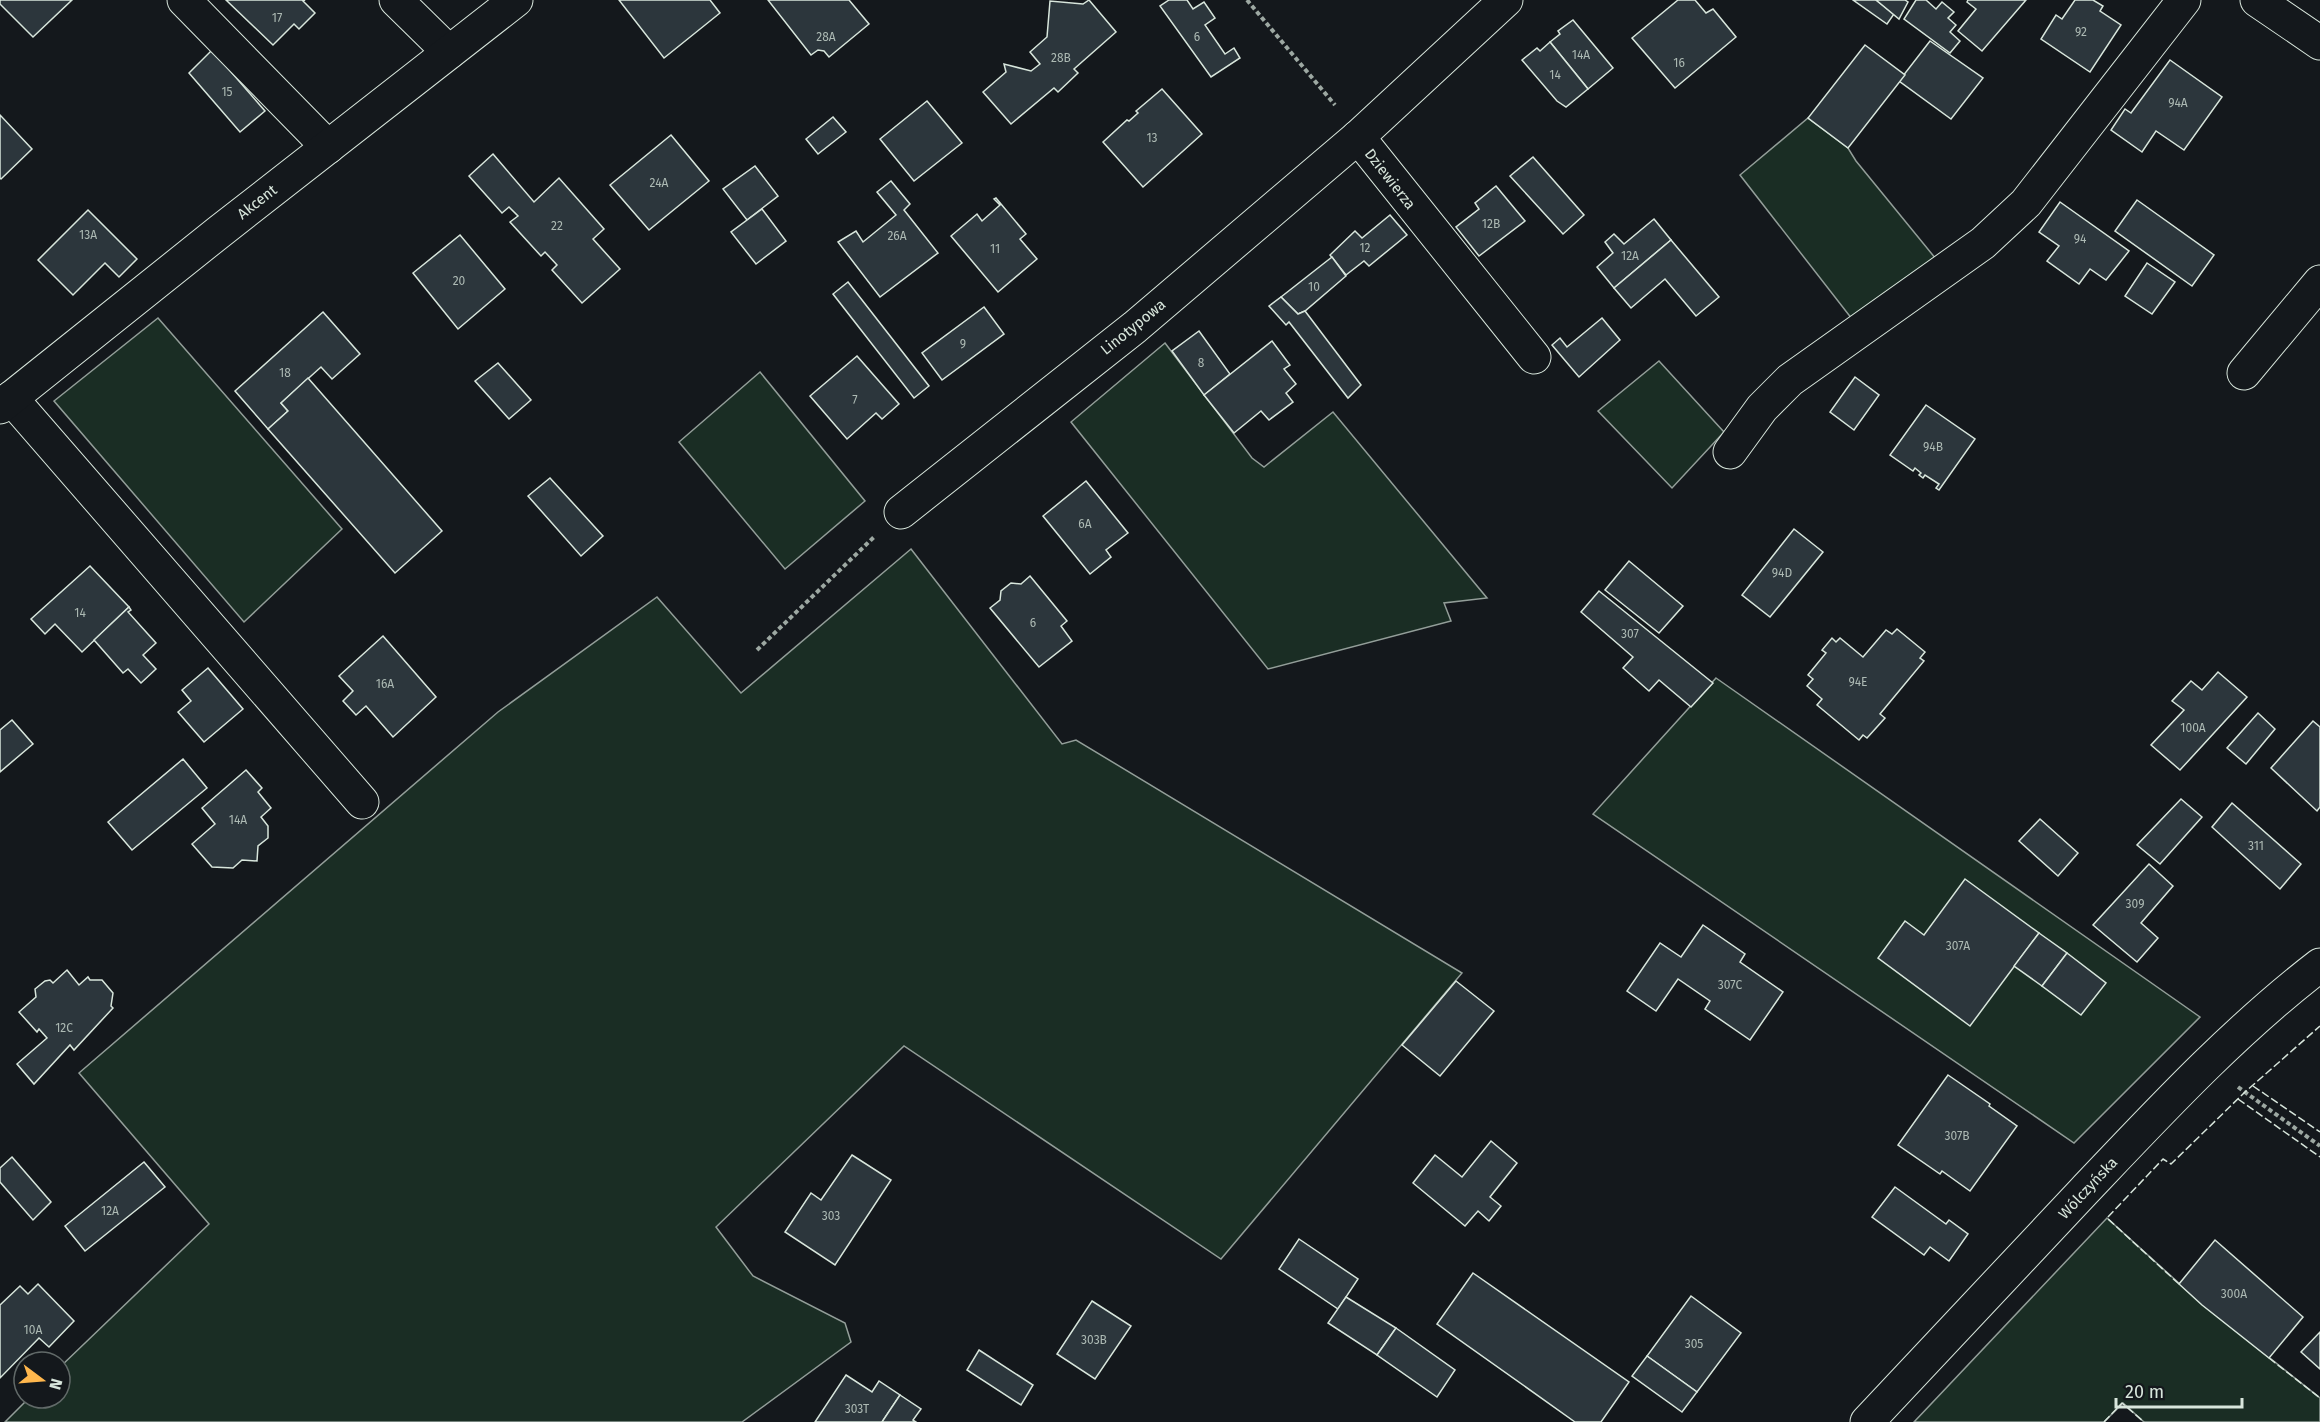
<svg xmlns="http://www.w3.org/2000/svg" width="2320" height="1422" viewBox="0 0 2320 1422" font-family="'Fira Sans',sans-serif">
<rect width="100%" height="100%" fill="#14181c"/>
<g fill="#1a2d24" stroke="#939e99" stroke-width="1.5">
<path d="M1808 118 1848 148 1856 161 1936 259 1852 319 1740 175Z"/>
<path d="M158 318 342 529 244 622 54 401Z"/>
<path d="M1165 343 1252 458 1264 467 1333 412 1487 598 1444 603 1451 621 1268 669 1071 422Z"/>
<path d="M1659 361 1724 432 1672 488 1598 411Z"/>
<path d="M760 372 865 501 785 569 679 442Z"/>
<path d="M911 549 1062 744 1076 740 1462 973 1221 1259 904 1046 716 1227 753 1276 845 1323 851 1342 742 1422H5L29 1398H60V1367L209 1224 79 1073 498 712 657 597 741 693Z"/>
<path d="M1716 678 2200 1017 2074 1143 1593 814Z"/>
<path d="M2107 1218 2203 1305 2320 1398V1422H2144L2123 1403 2104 1422H1914Z"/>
</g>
<g fill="#2c363c" stroke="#d8e6dc" stroke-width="1.5">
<path d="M0 0H72L33 37 0 4Z"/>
<path d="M226 0H305L303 1 315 13 299 29 294 24 273 45Z"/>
<path d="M619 0H710L720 13 664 58Z"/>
<path d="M768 0H849L869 24 829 57 824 51 818 50 811 55Z"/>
<path d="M1089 0 1116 32 1074 69 1078 73 1058 92 1054 88 1011 124 983 92 1006 72 1004 64 1031 71 1040 64 1030 52 1047 37 1050 1 1083 4Z"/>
<path d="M1169 0H1187L1193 9 1204 2 1215 18 1205 25 1225 54 1234 48 1240 58 1211 77 1160 6Z"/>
<path d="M1678 0H1695L1706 13 1713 9 1736 37 1675 88 1632 38Z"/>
<path d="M1853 0H1876L1894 14 1887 24Z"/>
<path d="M1876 0H1905L1908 2 1899 19Z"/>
<path d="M1916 0H1926L1936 9 1942 2 1954 12 1948 18 1956 25 1950 32 1960 41 1950 53 1904 19Z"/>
<path d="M1968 0H2026L1982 51 1958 31 1976 9 1967 2Z"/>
<path d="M2075 0H2093L2103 6 2100 11 2121 25 2090 72 2041 39 2056 15 2062 19Z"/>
<path d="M1573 20 1613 68 1588 89 1550 42 1560 34 1558 31Z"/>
<path d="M1930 41 1983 78 1951 119 1899 81Z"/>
<path d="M1550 42 1588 89 1566 107 1557 101 1522 60 1537 48 1540 51Z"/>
<path d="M1865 45 1905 75 1848 148 1808 118Z"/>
<path d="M212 50 265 111 240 132 189 73Z"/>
<path d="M2170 60 2222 97 2184 150 2156 131 2142 152 2111 130 2125 109 2131 113Z"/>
<path d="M1162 89 1202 134 1143 187 1103 142 1127 120 1129 121 1138 113 1136 111Z"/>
<path d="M927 101 962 143 914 181 880 139Z"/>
<path d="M0 115 32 149 1 179 0 178Z"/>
<path d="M833 117 846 132 818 154 806 139Z"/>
<path d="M671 135 709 181 649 230 610 185Z"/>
<path d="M493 154 534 202 559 178 604 229 593 239 620 269 582 303 552 270 557 265 545 252 541 256 510 222 518 216 509 207 502 213 469 176Z"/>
<path d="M1533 157 1584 215 1563 234 1510 176Z"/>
<path d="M755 166 778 196 747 220 723 189Z"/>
<path d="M891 181 910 204 904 210 938 253 880 297 838 242 856 231 863 242 896 215 877 192Z"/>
<path d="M1496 186 1525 221 1479 256 1456 227 1479 209 1475 203Z"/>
<path d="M996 198 1026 234 1020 239 1037 259 998 292 951 236 977 214 982 221 1000 205 994 199Z"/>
<path d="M2137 200 2214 255 2192 286 2115 231Z"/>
<path d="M2060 202 2129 251 2106 280 2090 269 2079 284 2047 261 2059 246 2039 232Z"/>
<path d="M762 209 786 241 756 264 731 232Z"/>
<path d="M88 210 137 259 119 277 105 263 73 295 38 260Z"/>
<path d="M1390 215 1407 235 1369 266 1364 261 1346 275 1330 255 1355 231 1362 238Z"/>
<path d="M1654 219 1671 240 1614 288 1597 267 1613 253 1605 242 1614 234 1624 244Z"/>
<path d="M460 235 505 289 458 329 413 273Z"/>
<path d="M1671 240 1719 297 1696 316 1665 279 1631 308 1614 288Z"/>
<path d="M1332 257 1346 276 1305 311 1298 314 1281 297Z"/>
<path d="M2147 263 2175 282 2152 314 2125 296Z"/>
<path d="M848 282 929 386 914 398 833 294Z"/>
<path d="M1281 297 1298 314 1305 311 1361 385 1348 398 1289 322 1286 325 1269 306Z"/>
<path d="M984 307 1004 334 942 380 922 353Z"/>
<path d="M323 312 360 354 332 379 321 367 281 403 288 411 268 429 235 391Z"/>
<path d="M1602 318 1620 340 1579 377 1552 345 1560 338 1567 347Z"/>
<path d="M1199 331 1230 374 1204 395 1172 351Z"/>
<path d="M1272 341 1290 365 1284 369 1296 384 1286 393 1293 402 1269 420 1261 411 1234 433 1204 395Z"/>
<path d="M857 356 899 404 882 419 876 413 847 439 810 396Z"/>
<path d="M498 363 531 400 509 419 475 381Z"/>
<path d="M1855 377 1879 395 1854 430 1830 412Z"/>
<path d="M308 378 442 531 395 573 268 429 288 411 281 403Z"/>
<path d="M1926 405 1975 439 1939 490 1936 488 1939 484 1925 475 1923 478 1919 475 1921 473 1915 468 1913 471 1890 455Z"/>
<path d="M550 478 603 536 581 556 528 496Z"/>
<path d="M1086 481 1128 533 1106 550 1111 557 1090 574 1043 516Z"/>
<path d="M1794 529 1823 552 1770 617 1742 595Z"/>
<path d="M1629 561 1683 606 1659 633 1605 590Z"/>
<path d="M90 566 129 607 82 652 55 624 45 634 31 619Z"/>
<path d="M1030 576 1067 621 1061 626 1072 641 1039 667 990 608 1000 600 1001 591 1011 583 1021 584Z"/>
<path d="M1599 591 1713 683 1691 707 1659 680 1649 691 1623 668 1633 657 1581 612Z"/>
<path d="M129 607 131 610 128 612 156 643 143 655 156 669 141 683 128 669 123 673 94 640Z"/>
<path d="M1897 629 1925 652 1920 658 1924 661 1880 714 1885 718 1867 738 1863 735 1859 740 1817 705 1822 699 1807 686 1813 679 1808 675 1826 653 1822 650 1832 638 1836 642 1840 638 1863 657 1886 630 1892 634Z"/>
<path d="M383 636 436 697 393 737 366 706 356 715 343 701 353 691 339 676Z"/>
<path d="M208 668 243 709 204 742 178 712 191 701 182 690Z"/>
<path d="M2218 672 2247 697 2180 770 2151 745 2184 710 2172 701 2191 681 2202 690Z"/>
<path d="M2258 713 2275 729 2246 764 2227 748Z"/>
<path d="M12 720 33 744 0 772V730Z"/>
<path d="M2313 721 2320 727V807L2317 811 2271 768Z"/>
<path d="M183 759 207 788 132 850 108 822Z"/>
<path d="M246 770 262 788 258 792 271 808 261 817 268 826V838L258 846 257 861 242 860 233 868 212 867 192 844 215 824 202 808Z"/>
<path d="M2181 799 2202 817 2160 864 2137 845Z"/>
<path d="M2232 803 2301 864 2280 889 2212 827Z"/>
<path d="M2040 819 2078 853 2058 876 2019 841Z"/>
<path d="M2149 864 2173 886 2141 923 2158 938 2137 962 2093 925Z"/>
<path d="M1965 879 2039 933 1970 1026 1878 958 1905 921 1924 935Z"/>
<path d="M1703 925 1745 954 1740 962 1783 992 1750 1040 1705 1009 1710 1001 1678 979 1656 1011 1627 991 1660 943 1681 957Z"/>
<path d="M2039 933 2067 953 2042 986 2014 966Z"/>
<path d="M2067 953 2106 983 2081 1015 2042 986Z"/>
<path d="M67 970 79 985 88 977 90 980H102L113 993 111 1006 113 1008 74 1050 70 1045 34 1084 17 1064 47 1038 39 1029 37 1032 19 1012 36 997 35 989 45 981 50 980 53 983Z"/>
<path d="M1456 981 1494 1011 1440 1076 1402 1045Z"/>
<path d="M1948 1075 1990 1104 1989 1106 2017 1126 1970 1191 1942 1171 1940 1174 1898 1145Z"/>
<path d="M1491 1141 1517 1163 1490 1197 1501 1206 1489 1221 1478 1211 1465 1226 1413 1183 1435 1155 1462 1177Z"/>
<path d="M852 1155 891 1180 835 1265 785 1232 811 1193 821 1200Z"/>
<path d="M12 1157 51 1202 33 1220 0 1182V1168Z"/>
<path d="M144 1162 165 1187 85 1251 65 1226Z"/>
<path d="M1895 1187 1946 1224 1949 1220 1968 1234 1949 1261 1930 1247 1924 1255 1872 1217Z"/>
<path d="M1299 1239 1358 1279 1338 1309 1279 1269Z"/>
<path d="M2215 1240 2303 1317 2269 1358 2202 1305 2179 1284Z"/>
<path d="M1473 1273 1629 1382 1601 1422H1575L1437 1324Z"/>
<path d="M38 1284 74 1321 49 1347 39 1338 0 1378V1305L20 1286 28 1294Z"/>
<path d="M1691 1296 1741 1333 1697 1392 1647 1356Z"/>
<path d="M1346 1297 1396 1328 1377 1355 1328 1323Z"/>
<path d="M1092 1301 1131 1326 1095 1379 1057 1354Z"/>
<path d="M1396 1328 1455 1370 1437 1397 1377 1355Z"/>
<path d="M2320 1332V1369L2301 1352Z"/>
<path d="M979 1350 1033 1385 1021 1405 967 1370Z"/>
<path d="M1647 1356 1697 1392 1682 1412 1632 1376Z"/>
<path d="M846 1375 872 1392 879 1381 900 1395 882 1422H815Z"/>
<path d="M900 1395 921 1409 913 1420 916 1422H882Z"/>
</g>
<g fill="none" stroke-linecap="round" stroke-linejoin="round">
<g stroke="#d8e6dc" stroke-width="35">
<g id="minor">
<path d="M184 0 328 147"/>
<path d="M396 0 449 52"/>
<path d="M1358 137 1534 357"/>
<path d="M2244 373 2320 282"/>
<path d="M11 398 362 802"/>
<path d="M0 407 219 232 516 0"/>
<path d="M1730 452 1762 408 1790 380 1983 243 2026 203 2184 0"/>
<path d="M901 512 1135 327 1358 137 1506 0"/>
<path d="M1867 1422C1939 1345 2012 1268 2084 1191 2159 1112 2234 1031 2320 965"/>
</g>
</g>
<g stroke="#d8e6dc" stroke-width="35">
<path id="major" d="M2257 0 2320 43"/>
</g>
<g stroke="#9da8a2" stroke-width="4" stroke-dasharray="4.5 3" stroke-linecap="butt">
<path d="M1247 0 1335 105"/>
<path d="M757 650 874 537"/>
<path d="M2238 1087 2320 1146"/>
</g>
<use href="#minor" stroke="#14181c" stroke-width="33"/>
<use href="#major" stroke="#14181c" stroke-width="33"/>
<g stroke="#d8e6dc" stroke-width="1.5" stroke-dasharray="8 3" stroke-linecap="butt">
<path d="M2253 1086 2320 1132"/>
<path d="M2238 1099 2320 1157"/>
<path d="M2179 1284 2107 1218 2163 1159 2171 1164 2244 1093 2320 1026"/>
<path d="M2269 1358 2320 1398"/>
<path d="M2104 1422 2122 1403 2144 1422"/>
</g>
</g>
<g text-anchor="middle" stroke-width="4.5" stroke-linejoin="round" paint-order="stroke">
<g font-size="12" fill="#adbab4">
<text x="277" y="22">17</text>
<text x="2081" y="36">92</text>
<text x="826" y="41">28A</text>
<text x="1197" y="41">6</text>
<text x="1581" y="59">14A</text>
<text x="1061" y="62">28B</text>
<text x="1679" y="67">16</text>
<text x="1555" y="79">14</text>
<text x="227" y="96">15</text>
<text x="2178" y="107">94A</text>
<text x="1152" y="142">13</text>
<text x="659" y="187">24A</text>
<text x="1491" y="228">12B</text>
<text x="557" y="230">22</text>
<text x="88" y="239">13A</text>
<text x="897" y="240">26A</text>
<text x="2080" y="243">94</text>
<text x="1365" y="252">12</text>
<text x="995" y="253">11</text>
<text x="1630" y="260">12A</text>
<text x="459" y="285">20</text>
<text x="1314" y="291">10</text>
<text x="963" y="348">9</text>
<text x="1201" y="367">8</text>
<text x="285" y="377">18</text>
<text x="855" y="404">7</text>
<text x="1933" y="451">94B</text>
<text x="1085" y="528">6A</text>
<text x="1782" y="577">94D</text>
<text x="80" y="617">14</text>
<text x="1033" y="627">6</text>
<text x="1630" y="638">307</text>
<text x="1858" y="686">94E</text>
<text x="385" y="688">16A</text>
<text x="2193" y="732">100A</text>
<text x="238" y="824">14A</text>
<text x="2256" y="850">311</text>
<text x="2135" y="908">309</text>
<text x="1958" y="950">307A</text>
<text x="1730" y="989">307C</text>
<text x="64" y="1032">12C</text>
<text x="1957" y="1140">307B</text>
<text x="110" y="1215">12A</text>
<text x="831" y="1220">303</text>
<text x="2234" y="1298">300A</text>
<text x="33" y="1334">10A</text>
<text x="1094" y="1344">303B</text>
<text x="1694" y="1348">305</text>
<text x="857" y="1413">303T</text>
</g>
<g font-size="15" fill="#d8e6dc" stroke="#14181c">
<text transform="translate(1390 179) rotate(52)" y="5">Dziewierza</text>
<text transform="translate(257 202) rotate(-38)" y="5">Akcent</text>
<text transform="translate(1133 327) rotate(-39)" y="5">Linotypowa</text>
<text transform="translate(2088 1188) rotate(-47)" y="5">Wólczyńska</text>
</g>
</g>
<g transform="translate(42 1380) rotate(106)"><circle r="28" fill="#14181c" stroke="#626a69" stroke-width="1.5"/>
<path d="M0-4.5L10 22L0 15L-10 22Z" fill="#ffb74d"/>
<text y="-9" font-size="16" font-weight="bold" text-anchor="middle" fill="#d8e6dc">N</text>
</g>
<path d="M2116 1398v9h126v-9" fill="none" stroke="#d8e6dc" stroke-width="3"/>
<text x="2125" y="1398" font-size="18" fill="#d8e6dc" stroke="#14181c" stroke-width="4.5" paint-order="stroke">20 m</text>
</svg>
